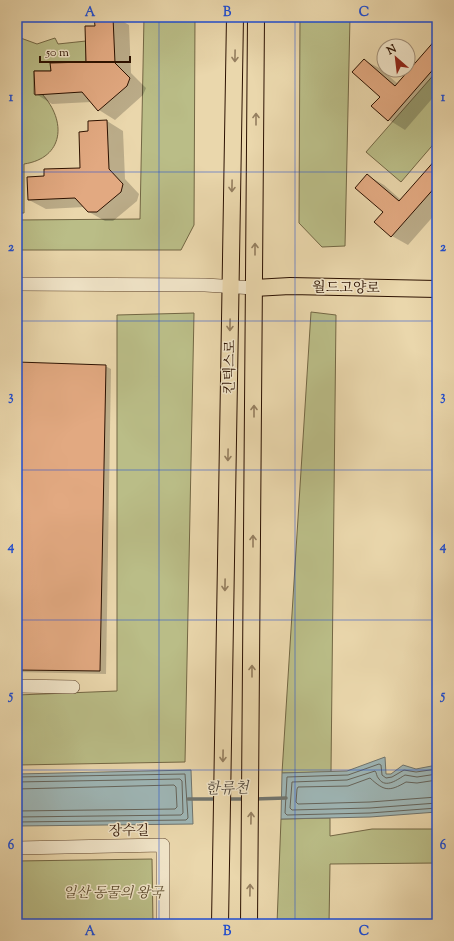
<svg xmlns="http://www.w3.org/2000/svg" width="454" height="941" viewBox="0 0 454 941" font-family="'Sorts Mill Goudy','Noto Serif KR',serif">
<rect width="100%" height="100%" fill="#ead7ac"/>
<filter id="stains"><feTurbulence type="fractalNoise" baseFrequency=".005" numOctaves="4"/><feColorMatrix values="0 0 0 0 .2 0 0 0 0 .09 0 0 0 0 .02 0 0 0 .5 -.17"/></filter>
<radialGradient id="worn" r=".72"><stop offset=".6" stop-color="#630" stop-opacity="0"/><stop offset="1" stop-color="#630" stop-opacity=".3"/></radialGradient>
<g fill="#babd87" stroke="#736744">
<path d="M144 17H195L194 225 181 250H17V220L140 219Z"/>
<path d="M300 17H350L345 246 322 247 299 223Z"/>
<path d="M18 37 37 44 55 38 58 44 86 41V62L51 63V71H34V94H42C67 121 64 158 24 164V213H17Z"/>
<path d="M437 71V140L401 182 366 152Z"/>
<path d="M311 312 336 315 331 772 282 773Z"/>
<path d="M194 313 185 762 17 765V695L117 691V315Z"/>
<path d="M330 818V836L372 829H437V863L330 864 329 924H277L281 819Z"/>
<path d="M152 859 153 924H17V861Z"/>
</g>
<g fill="#9eb6b6" stroke="#70746d">
<path d="M385 757 386 774H391L403 765 416 769 437 765V812L370 817 281 819 282 773 347 771Z"/>
<path d="M191 770 193 824 17 826V774Z"/>
</g>
<g fill="#0003">
<path d="M95 17H115L129 25 131 73 146 88 143 95 115 120 99 110 91 102 52 104 36 94 52 72 87 63 96 27Z"/>
<path d="M437 40V93L405 130 389 120 373 106 381 97 364 60 381 69 398 84Z"/>
<path d="M107 121 123 131 125 179 139 194 137 201 113 221H105L89 212 85 207 46 209 29 200 45 177 81 168 89 132Z"/>
<path d="M437 159V212L408 245 392 236 384 212 368 176 384 185 401 200Z"/>
<path d="M17 363 105 366 111 369 106 674 17 672Z"/>
</g>
<g fill="none" stroke-linecap="round" stroke-linejoin="round">
<g stroke="#65645b" stroke-width="1">
<path d="M437 769 416 772 404 770 392 777 386 778 382 775 381 765 379 764 348 775 287 777 285 813 287 815 370 813 437 808"/>
<path d="M437 774 417 777 405 775C398 779 386 789 379 779 376 776 377 773 375 771L347 780 292 782 290 808 292 810 370 808 437 803"/>
<path d="M17 777 185 774 188 818 186 820 17 822"/>
<path d="M437 780 417 783 406 782C389 792 384 791 370 778L348 786 298 787 297 789 296 802 298 804 370 802 437 797"/>
<path d="M17 782 180 779 182 781 183 813 181 815 17 817"/>
<path d="M17 789 174 785 176 787 177 807 175 809 17 811"/>
</g>
<g stroke="#70746d" stroke-width="3.5">
<path d="M188 799H218"/>
<path d="M226 799H246"/>
<path d="M254 799 286 798"/>
</g>
</g>
<g fill="#e2a981" stroke="#2c1100">
<path d="M94 17H113L115 63 130 78 127 86 98 111 82 92 35 95 34 71H51L50 63 86 62 85 26H95Z"/>
<path d="M437 38V65L388 121 371 106 380 97 352 72 364 59 395 86Z"/>
<path d="M107 120 109 169 123 184 121 192 97 212H88L75 198 28 200 27 177 44 176V169L80 168 79 132 88 131V121Z"/>
<path d="M437 158V185L391 237 374 222 383 212 355 188 367 174 399 201Z"/>
<path d="M17 362 106 365 100 671 17 670Z"/>
</g>
<g fill="none" stroke-linecap="round" stroke-linejoin="round">
<g stroke="#5c422b" stroke-width="14">
<g id="minor">
<path d="M17 284 205 285 254 288"/>
<path d="M17 686 73 687"/>
<path d="M17 848 163 845V924"/>
</g>
</g>
<g stroke="#2c1100" stroke-width="18">
<g id="major">
<path d="M254 288 290 286 437 289"/>
<path d="M220 924 235 17"/>
<path d="M249 924 256 17"/>
</g>
</g>
<use href="#minor" stroke="#f1e5c9" stroke-width="13"/>
<use href="#major" stroke="#ead7ac" stroke-width="16"/>
</g>
<defs><path id="oneway-shaft" d="M-6 0H5M1.5-3L5.5 0L1.5 3" fill="none" stroke-width="1.6" stroke-linecap="round" stroke-linejoin="round"/></defs>
<g stroke="#947e5f">
<use href="#oneway-shaft" transform="translate(235 56) rotate(91)"/>
<use href="#oneway-shaft" transform="translate(256 119) rotate(-90)"/>
<use href="#oneway-shaft" transform="translate(232 186) rotate(91)"/>
<use href="#oneway-shaft" transform="translate(255 249) rotate(-90)"/>
<use href="#oneway-shaft" transform="translate(230 325) rotate(91)"/>
<use href="#oneway-shaft" transform="translate(254 411) rotate(-90)"/>
<use href="#oneway-shaft" transform="translate(228 455) rotate(91)"/>
<use href="#oneway-shaft" transform="translate(253 541) rotate(-90)"/>
<use href="#oneway-shaft" transform="translate(225 585) rotate(91)"/>
<use href="#oneway-shaft" transform="translate(252 671) rotate(-90)"/>
<use href="#oneway-shaft" transform="translate(223 756) rotate(91)"/>
<use href="#oneway-shaft" transform="translate(251 818) rotate(-89)"/>
<use href="#oneway-shaft" transform="translate(250 890) rotate(-89)"/>
</g>
<path fill="none" stroke="#1d4ed8" stroke-width="1" stroke-opacity="0.55" d="M159 17V924M295 17V924M17 172H437M17 321H437M17 470H437M17 620H437M17 770H437"/>
<g text-anchor="middle" stroke-width="3" stroke-linejoin="round" paint-order="stroke">
<g font-size="14" fill="#2c1100" stroke="#f1e5c9">
<text transform="translate(346 287) rotate(1)" y="5">월드고양로</text>
<text transform="translate(229 367) rotate(-89)" y="5">킨텍스로</text>
<text transform="translate(129 830) rotate(-1)" y="5">장수길</text>
</g>
<g font-size="14" font-style="italic" fill="#5e4d2f" stroke="#f1e5c9">
<text x="113" y="897">일산 동물의 왕국</text>
</g>
<g font-size="15" font-style="italic" fill="#544b40" stroke="#f1e5c9">
<text transform="translate(227 788) rotate(-1)" y="5">한류천</text>
</g>
</g>
<rect width="454" height="941" fill="none" stroke="#ead7ac" stroke-width="44"/>
<g transform="translate(396 58) rotate(332)"><circle r="19" fill="#f1e5c9" stroke="#a29079"/>
<path d="M0-3L7 15L0 10L-7 15Z" fill="#8f2418"/>
<text y="-6" font-size="11" font-weight="bold" text-anchor="middle" fill="#2c1100">N</text>
</g>
<path d="M40 56v6h90v-6" fill="none" stroke="#2c1100" stroke-width="2"/>
<text x="46" y="56" font-size="12" fill="#2c1100" stroke="#f1e5c9" stroke-width="3" paint-order="stroke">50 m</text>
<rect x="22" y="22" width="410" height="897" fill="none" stroke="#1d4ed8" stroke-width="1.5"/>
<g font-size="13" text-anchor="middle" font-weight="bold" fill="#1d4ed8">
<text x="90" y="16">A</text>
<text x="227" y="16">B</text>
<text x="364" y="16">C</text>
<text x="11" y="101">1</text>
<text x="443" y="101">1</text>
<text x="11" y="251">2</text>
<text x="443" y="251">2</text>
<text x="11" y="400">3</text>
<text x="443" y="400">3</text>
<text x="11" y="550">4</text>
<text x="443" y="550">4</text>
<text x="11" y="699">5</text>
<text x="443" y="699">5</text>
<text x="11" y="849">6</text>
<text x="443" y="849">6</text>
<text x="90" y="935">A</text>
<text x="227" y="935">B</text>
<text x="364" y="935">C</text>
</g>
<rect width="100%" height="100%" filter="url(#stains)"/>
<rect width="100%" height="100%" fill="url(#worn)"/>
</svg>
